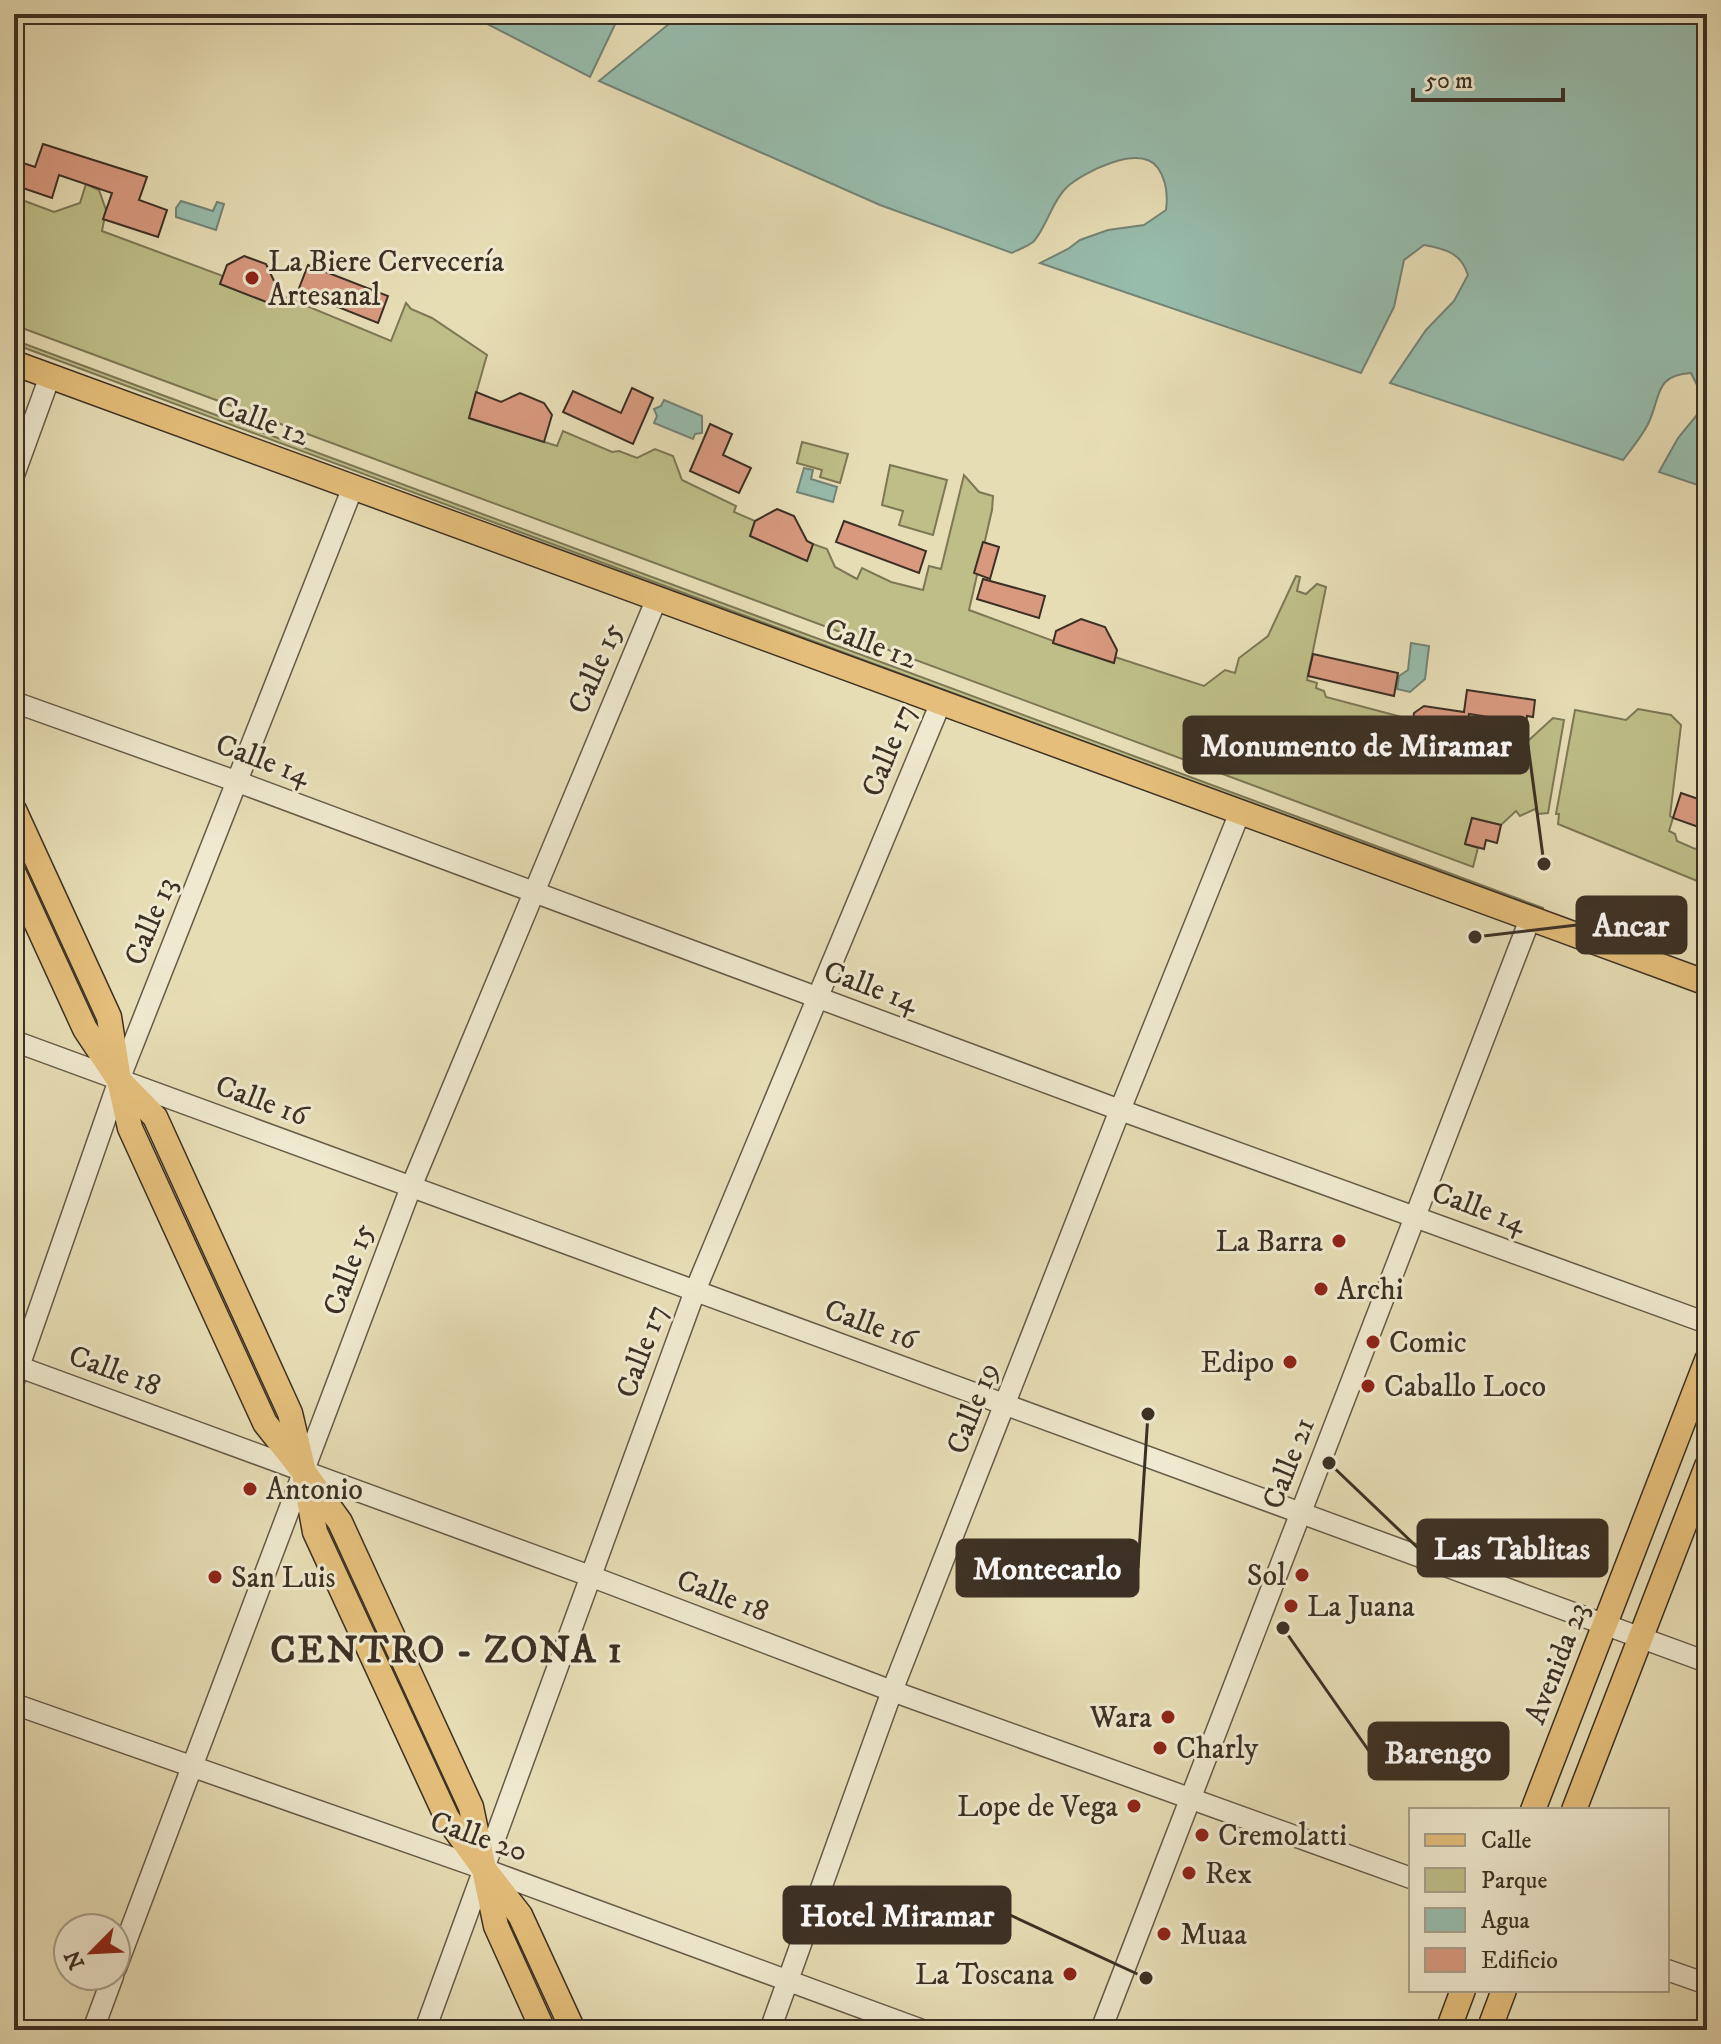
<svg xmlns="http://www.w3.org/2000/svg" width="1721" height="2044" viewBox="0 0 1721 2044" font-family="'IM FELL DW Pica',serif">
<rect width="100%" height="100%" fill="#e7ddb5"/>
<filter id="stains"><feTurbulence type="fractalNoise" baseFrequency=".0025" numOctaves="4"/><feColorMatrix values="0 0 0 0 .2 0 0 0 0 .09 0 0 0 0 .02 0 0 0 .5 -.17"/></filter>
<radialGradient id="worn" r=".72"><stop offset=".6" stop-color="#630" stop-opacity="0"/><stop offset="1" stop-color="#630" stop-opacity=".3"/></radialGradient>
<g fill="#bebe88" stroke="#7d7756" stroke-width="2">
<path d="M86 184 99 190 106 210 102 231 223 276 220 284 279 307 283 296 391 341 406 303 411 309 432 318 487 355 469 418 557 446 563 431 612 452 619 451 637 458 655 449 673 456 682 480 736 506 734 512 755 521 750 536 807 561 813 544 827 549 835 567 857 579 862 568 891 582 923 590 929 566 941 569 964 475 979 492 993 496 992 510 969 610 1113 663 1115 657 1204 686 1225 670 1235 673 1239 658 1268 636 1296 576 1300 577 1297 591 1306 594 1317 584 1326 587 1307 680 1317 683 1316 688 1324 691 1326 697 1413 720 1410 742 1465 750 1469 731 1528 741 1553 718 1564 720 1548 813 1538 814 1535 809 1520 816 1516 811 1501 825 1472 818 1465 844 1478 848 1473 867 14 325V197L54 212 80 203Z"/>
<path d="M14 340 1543 908 1542 912 14 344Z"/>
<path d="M802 442 848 454 840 483 820 477 822 470 797 463Z"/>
<path d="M890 465 947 480 933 535 899 525 903 511 882 505Z"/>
<path d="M1638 709 1671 715 1681 725 1670 816 1673 818 1669 831 1675 834 1677 841 1695 849 1704 844 1707 845V885L1558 824 1559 814H1556L1575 710 1626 720Z"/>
</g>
<g fill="#97bcac" stroke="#738476" stroke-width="2">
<path d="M468 14H620L590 77Z"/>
<path d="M685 14H1707V488L1659 472 1678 438 1701 410 1699 389 1691 373C1655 375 1661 395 1649 422 1643 435 1632 448 1623 460L1390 383 1426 330 1454 301 1468 275C1461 253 1446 249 1424 245L1404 260 1394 307 1361 373 1040 263 1068 249 1080 240 1108 230 1144 225 1166 210C1168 196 1166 180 1158 168 1140 143 1084 172 1067 187 1052 201 1047 226 1034 241 1029 246 1019 249 1012 253L880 205 599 81 675 19Z"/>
<path d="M181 201 213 211 217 202 224 204 216 230 176 217V208Z"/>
<path d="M664 400 702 416V433L695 434 693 439 654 423 657 416 654 409 661 406Z"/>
<path d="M804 468 813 470 811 479 837 487 833 502 797 492Z"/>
<path d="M1411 643 1429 646 1425 679 1410 692 1397 689 1399 676 1408 670Z"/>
</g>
<g fill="#d8997f" stroke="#3c3024" stroke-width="2">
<path d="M43 144 147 177 139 200 167 210 158 237 103 219 112 193 59 175 52 198 14 185V160L35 167Z"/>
<path d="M244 256 266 264 276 285 269 303 220 284 227 265Z"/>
<path d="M308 265 388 296 378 323 298 291Z"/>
<path d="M632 388 653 398 633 444 563 412 573 391 621 413Z"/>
<path d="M476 392 501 402 520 393 544 403 552 415 544 442 469 418Z"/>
<path d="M710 424 732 434 723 455 751 468 739 493 690 471Z"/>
<path d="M777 509 794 516 807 541 813 544 807 561 750 536 755 521Z"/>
<path d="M844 521 926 551 919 573 836 542Z"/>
<path d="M983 542 999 547 990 579 974 573Z"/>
<path d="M983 579 1045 596 1039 618 977 599Z"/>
<path d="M1081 619 1105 627 1117 650 1114 663 1053 643 1056 631Z"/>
<path d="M1313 654 1398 673 1394 696 1308 676Z"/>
<path d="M1467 690 1535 700 1533 717 1527 716 1526 723 1469 714 1465 750 1410 742 1414 713 1424 706 1464 712Z"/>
<path d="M1681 793 1707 802V830L1673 818Z"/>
<path d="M1472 818 1501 825 1497 843 1486 840 1484 849 1465 844Z"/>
</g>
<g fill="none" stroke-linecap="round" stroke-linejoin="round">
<g stroke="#675b48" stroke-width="23">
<g id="minor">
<path d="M14 475 50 376"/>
<path d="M14 702 238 782 1120 1110 1707 1323"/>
<path d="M14 1041 1707 1662"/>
<path d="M14 1365 590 1576 892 1691 1411 1878"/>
<path d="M14 1381 119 1080 353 487"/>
<path d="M14 1704 484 1869 922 2030"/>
<path d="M116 1968 411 1187 657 598"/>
<path d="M1667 1970 1707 1984"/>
<path d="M93 2030 113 1976"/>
<path d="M425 2030 695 1291 941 702"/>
<path d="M770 2030 892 1691 1120 1110 1240 812"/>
<path d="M1101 2030 1530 919"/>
</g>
</g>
<g stroke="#3c3024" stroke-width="27">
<g id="major">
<path d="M14 363 1707 983"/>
<path d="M14 810 109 1017 119 1080 155 1117 290 1413 304 1472 340 1522 471 1807 484 1869 520 1915 573 2030"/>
<path d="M14 874 85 1029 119 1080 130 1128 265 1423 304 1472 315 1532 447 1818 484 1869 496 1926 543 2030"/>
<path d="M1533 1810 1707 1360"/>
<path d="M1574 1810 1707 1466"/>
<path d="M1448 2030 1463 1990"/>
<path d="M1489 2030 1504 1990"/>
</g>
</g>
<use href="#minor" stroke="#efe9cf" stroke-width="20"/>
<use href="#major" stroke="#e4be7a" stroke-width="24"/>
</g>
<g fill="#8f2418" stroke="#efe9cf" stroke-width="3">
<circle cx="252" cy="278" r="8"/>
<circle cx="1339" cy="1241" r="8"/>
<circle cx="1321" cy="1289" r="8"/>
<circle cx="1373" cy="1342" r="8"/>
<circle cx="1290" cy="1362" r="8"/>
<circle cx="1368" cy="1386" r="8"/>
<circle cx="250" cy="1489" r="8"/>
<circle cx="1302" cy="1575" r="8"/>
<circle cx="215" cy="1577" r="8"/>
<circle cx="1291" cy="1606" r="8"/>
<circle cx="1168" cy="1717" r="8"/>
<circle cx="1160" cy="1748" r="8"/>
<circle cx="1134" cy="1806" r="8"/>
<circle cx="1202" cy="1835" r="8"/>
<circle cx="1189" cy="1873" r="8"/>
<circle cx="1164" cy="1934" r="8"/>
<circle cx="1070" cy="1974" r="8"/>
</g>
<g text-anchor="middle" stroke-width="6" stroke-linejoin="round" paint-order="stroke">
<g font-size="30" fill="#3c3024" stroke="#efe9cf" text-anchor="start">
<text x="268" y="271">La Biere Cervecería<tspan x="268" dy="34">Artesanal</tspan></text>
<text x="1323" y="1251" text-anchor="end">La Barra</text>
<text x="1337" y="1299">Archi</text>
<text x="1389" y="1352">Comic</text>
<text x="1274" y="1372" text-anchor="end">Edipo</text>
<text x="1384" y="1396">Caballo Loco</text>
<text x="266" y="1499">Antonio</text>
<text x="1286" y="1585" text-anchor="end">Sol</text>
<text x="231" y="1587">San Luis</text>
<text x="1307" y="1616">La Juana</text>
<text x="1152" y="1727" text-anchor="end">Wara</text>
<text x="1176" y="1758">Charly</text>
<text x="1118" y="1816" text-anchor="end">Lope de Vega</text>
<text x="1218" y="1845">Cremolatti</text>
<text x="1205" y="1883">Rex</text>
<text x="1180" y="1944">Muaa</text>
<text x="1054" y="1984" text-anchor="end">La Toscana</text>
</g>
<g font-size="30" fill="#3c3024" stroke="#efe9cf">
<text transform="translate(263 420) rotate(20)" y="10">Calle 12</text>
<text transform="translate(871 643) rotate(20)" y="10">Calle 12</text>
<text transform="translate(595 668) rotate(-67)" y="10">Calle 15</text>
<text transform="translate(888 750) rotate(-68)" y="10">Calle 17</text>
<text transform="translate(263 759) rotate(20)" y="10">Calle 14</text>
<text transform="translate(150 921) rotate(-68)" y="10">Calle 13</text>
<text transform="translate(871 986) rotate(20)" y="10">Calle 14</text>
<text transform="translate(262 1100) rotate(20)" y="10">Calle 16</text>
<text transform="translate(1479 1207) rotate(20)" y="10">Calle 14</text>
<text transform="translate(348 1269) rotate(-70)" y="10">Calle 15</text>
<text transform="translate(871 1324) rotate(20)" y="10">Calle 16</text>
<text transform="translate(641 1351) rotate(-70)" y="10">Calle 17</text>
<text transform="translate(115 1370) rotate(20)" y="10">Calle 18</text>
<text transform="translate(972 1408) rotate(-69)" y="10">Calle 19</text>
<text transform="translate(1288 1463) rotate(-69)" y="10">Calle 21</text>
<text transform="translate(723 1595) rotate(21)" y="10">Calle 18</text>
<text transform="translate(1556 1663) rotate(-69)" y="10">Avenida 23</text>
<text transform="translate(479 1836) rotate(19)" y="10">Calle 20</text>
</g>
<g font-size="38" font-weight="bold" letter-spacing="2" fill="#3c3024" stroke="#efe9cf">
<text x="447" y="1662">CENTRO - ZONA 1</text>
</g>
</g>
<path fill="none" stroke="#3c3024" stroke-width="3" d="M1544 864L1528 745M1475 937L1577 925M1329 1463L1418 1548M1148 1414L1138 1568M1283 1628L1369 1751M1146 1978L1010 1915"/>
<g fill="#3c3024" stroke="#efe9cf" stroke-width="3">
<circle cx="1544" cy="864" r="8"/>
<circle cx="1475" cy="937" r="8"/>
<circle cx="1329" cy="1463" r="8"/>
<circle cx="1148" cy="1414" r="8"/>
<circle cx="1283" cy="1628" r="8"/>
<circle cx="1146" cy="1978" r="8"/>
</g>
<g fill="#3c3024" stroke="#3c3024" stroke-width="3">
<rect x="1184" y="717" width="344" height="56" rx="8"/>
<rect x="1577" y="897" width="109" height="56" rx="8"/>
<rect x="1418" y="1520" width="189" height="56" rx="8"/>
<rect x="957" y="1540" width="181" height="56" rx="8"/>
<rect x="1369" y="1723" width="139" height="56" rx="8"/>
<rect x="784" y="1887" width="226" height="56" rx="8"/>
</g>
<g font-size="32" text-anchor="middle" font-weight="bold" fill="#fff">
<text x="1356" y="756">Monumento de Miramar</text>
<text x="1631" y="936">Ancar</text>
<text x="1512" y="1559">Las Tablitas</text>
<text x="1047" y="1579">Montecarlo</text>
<text x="1438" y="1763">Barengo</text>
<text x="897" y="1926">Hotel Miramar</text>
</g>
<rect width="1721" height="2044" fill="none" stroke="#e7ddb5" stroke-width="48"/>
<rect x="16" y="16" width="1689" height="2012" fill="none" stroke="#3c3024" stroke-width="4"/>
<rect x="24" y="24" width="1673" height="1996" fill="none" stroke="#3c3024" stroke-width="2"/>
<rect x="1409" y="1808" width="260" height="184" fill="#efe9cf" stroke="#a79f8b" stroke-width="2"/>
<rect x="1425" y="1834" width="40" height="12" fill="#e4be7a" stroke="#a79f8b" stroke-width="2"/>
<text x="1481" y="1848" font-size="24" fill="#3c3024">Calle</text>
<rect x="1425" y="1868" width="40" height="24" fill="#bebe88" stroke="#a79f8b" stroke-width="2"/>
<text x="1481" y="1888" font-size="24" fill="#3c3024">Parque</text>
<rect x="1425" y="1908" width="40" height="24" fill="#97bcac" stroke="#a79f8b" stroke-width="2"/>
<text x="1481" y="1928" font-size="24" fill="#3c3024">Agua</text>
<rect x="1425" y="1948" width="40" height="24" fill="#d8997f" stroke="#a79f8b" stroke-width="2"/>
<text x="1481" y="1968" font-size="24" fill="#3c3024">Edificio</text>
<g transform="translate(92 1952) rotate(246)"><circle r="38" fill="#efe9cf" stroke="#a79f8b" stroke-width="2"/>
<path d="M0-6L14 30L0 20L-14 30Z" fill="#8f2418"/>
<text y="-12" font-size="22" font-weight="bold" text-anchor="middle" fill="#3c3024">N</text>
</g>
<path d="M1413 88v12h150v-12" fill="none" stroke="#3c3024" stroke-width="4"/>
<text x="1425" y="88" font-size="24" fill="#3c3024" stroke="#efe9cf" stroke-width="6" paint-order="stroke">50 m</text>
<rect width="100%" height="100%" filter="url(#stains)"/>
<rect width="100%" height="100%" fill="url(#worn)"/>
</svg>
